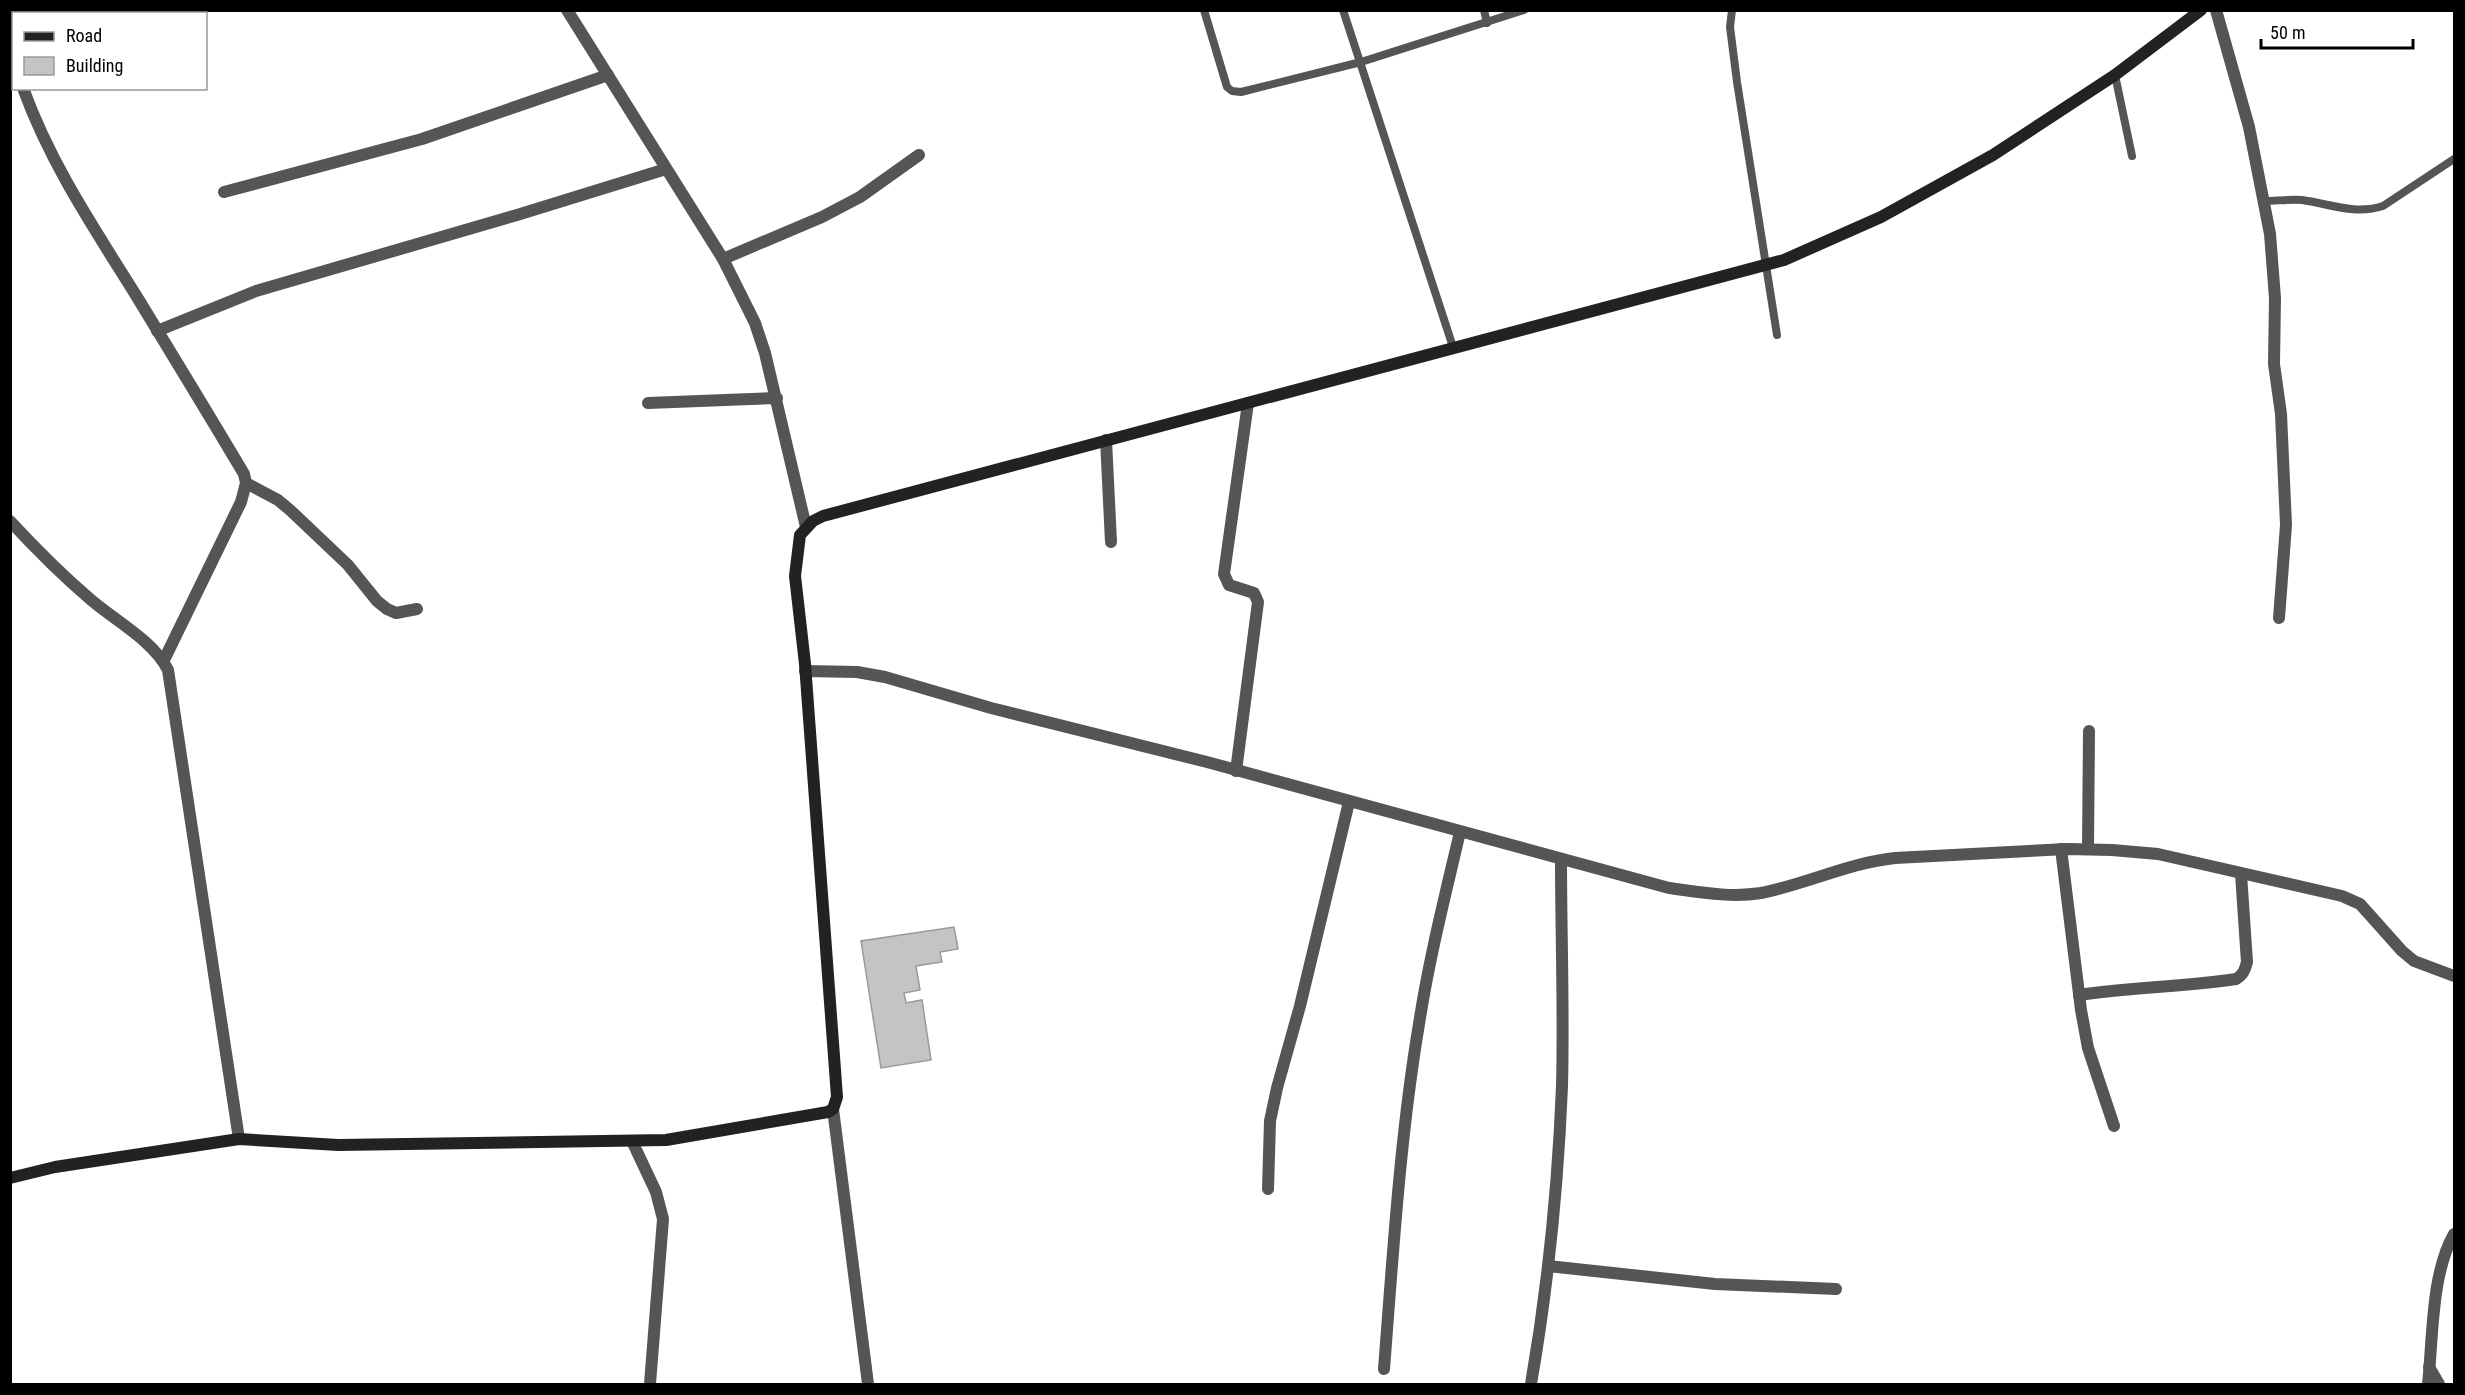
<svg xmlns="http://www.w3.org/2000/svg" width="2465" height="1395" viewBox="0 0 2465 1395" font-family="'Roboto Condensed',sans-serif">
<rect width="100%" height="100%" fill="#fff"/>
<path fill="#c4c4c4" stroke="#999" stroke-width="1.5" d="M954 927 958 949 940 952 942 962 916 966 920 990 904 993 906 1003 922 1000 931 1060 881 1068 861 941Z"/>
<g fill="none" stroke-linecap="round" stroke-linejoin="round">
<g stroke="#555" stroke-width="8">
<path d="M1204 10 1227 87 1232 91 1241 92 1361 62 1524 10"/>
<path d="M1343 10 1453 347"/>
<path d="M1484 10 1487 23"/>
<path d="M1732 10 1730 27 1737 82 1777 335"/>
<path d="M2115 75 2132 156"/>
<path d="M2264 201C2276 201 2290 199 2302 200 2330 204 2355 215 2383 206L2454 159"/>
</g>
<g stroke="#555" stroke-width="12">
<path d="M567 10 723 259 755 323 765 353 806 527"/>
<path d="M2216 10 2249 127 2270 234 2275 298 2274 364 2281 414 2286 525 2279 618"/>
<path d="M10 57 14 65"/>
<path d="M23 88C51 165 94 228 137 297 173 356 209 415 244 474L246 483 241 502 164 660"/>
<path d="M224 192 422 139 608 75"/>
<path d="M723 259 822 217 860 197 919 155"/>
<path d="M157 331 256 291 517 215 666 169"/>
<path d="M648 403 777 398"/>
<path d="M1106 440 1111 542"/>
<path d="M246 483 278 500 290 510 348 565 377 601 387 609 396 613 417 609"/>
<path d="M10 521C35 548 62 575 90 599 114 620 154 641 168 670L239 1139"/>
<path d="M805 671 857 672 885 677 991 708 1207 762 1669 888C1699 892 1731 898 1761 893 1807 884 1848 863 1895 858L2067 849 2112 850 2158 854 2342 896 2360 904 2402 951 2414 961 2454 976"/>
<path d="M1236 771 1258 602 1254 593 1229 585 1224 574 1248 403"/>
<path d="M2061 849 2081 1010 2088 1048 2114 1126"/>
<path d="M2088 849 2089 731"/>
<path d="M2079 995C2131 987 2184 987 2236 979 2243 975 2245 970 2247 962L2241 874"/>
<path d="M833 1109 868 1384"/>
<path d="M632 1141 656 1192 663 1219 650 1384"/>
<path d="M1268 1189 1270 1121 1277 1088 1300 1006 1349 802"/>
<path d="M1548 1266 1715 1284 1836 1289"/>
<path d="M2429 1367 2439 1384"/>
<path d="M1384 1369C1393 1254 1400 1137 1419 1024 1429 959 1445 896 1460 832"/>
<path d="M1531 1384C1548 1286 1558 1186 1562 1086 1564 1011 1561 935 1561 859"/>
<path d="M2428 1384C2433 1338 2431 1274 2454 1234"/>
</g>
<path stroke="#222" stroke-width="12" d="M10 1178 55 1167 239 1139 338 1145 666 1140 828 1112 833 1109 837 1097 805 664 795 576 800 535 813 521 823 516 1784 260 1881 217 1993 155 2115 75 2201 10"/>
</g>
<rect width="2465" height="1395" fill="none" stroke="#000000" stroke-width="24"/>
<rect x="12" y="12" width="195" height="78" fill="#ffffff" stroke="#999999" stroke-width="1.5"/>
<rect x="24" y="32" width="30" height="9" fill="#222222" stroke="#999999" stroke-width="1.5"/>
<text x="66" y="42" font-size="18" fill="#000000">Road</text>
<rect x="24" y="57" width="30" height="18" fill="#c4c4c4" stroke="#999999" stroke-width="1.5"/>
<text x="66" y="72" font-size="18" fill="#000000">Building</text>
<path d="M2261 39v9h152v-9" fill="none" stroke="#000000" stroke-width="3"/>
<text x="2270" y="39" font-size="18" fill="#000000" stroke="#ffffff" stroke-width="4.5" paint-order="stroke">50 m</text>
</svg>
